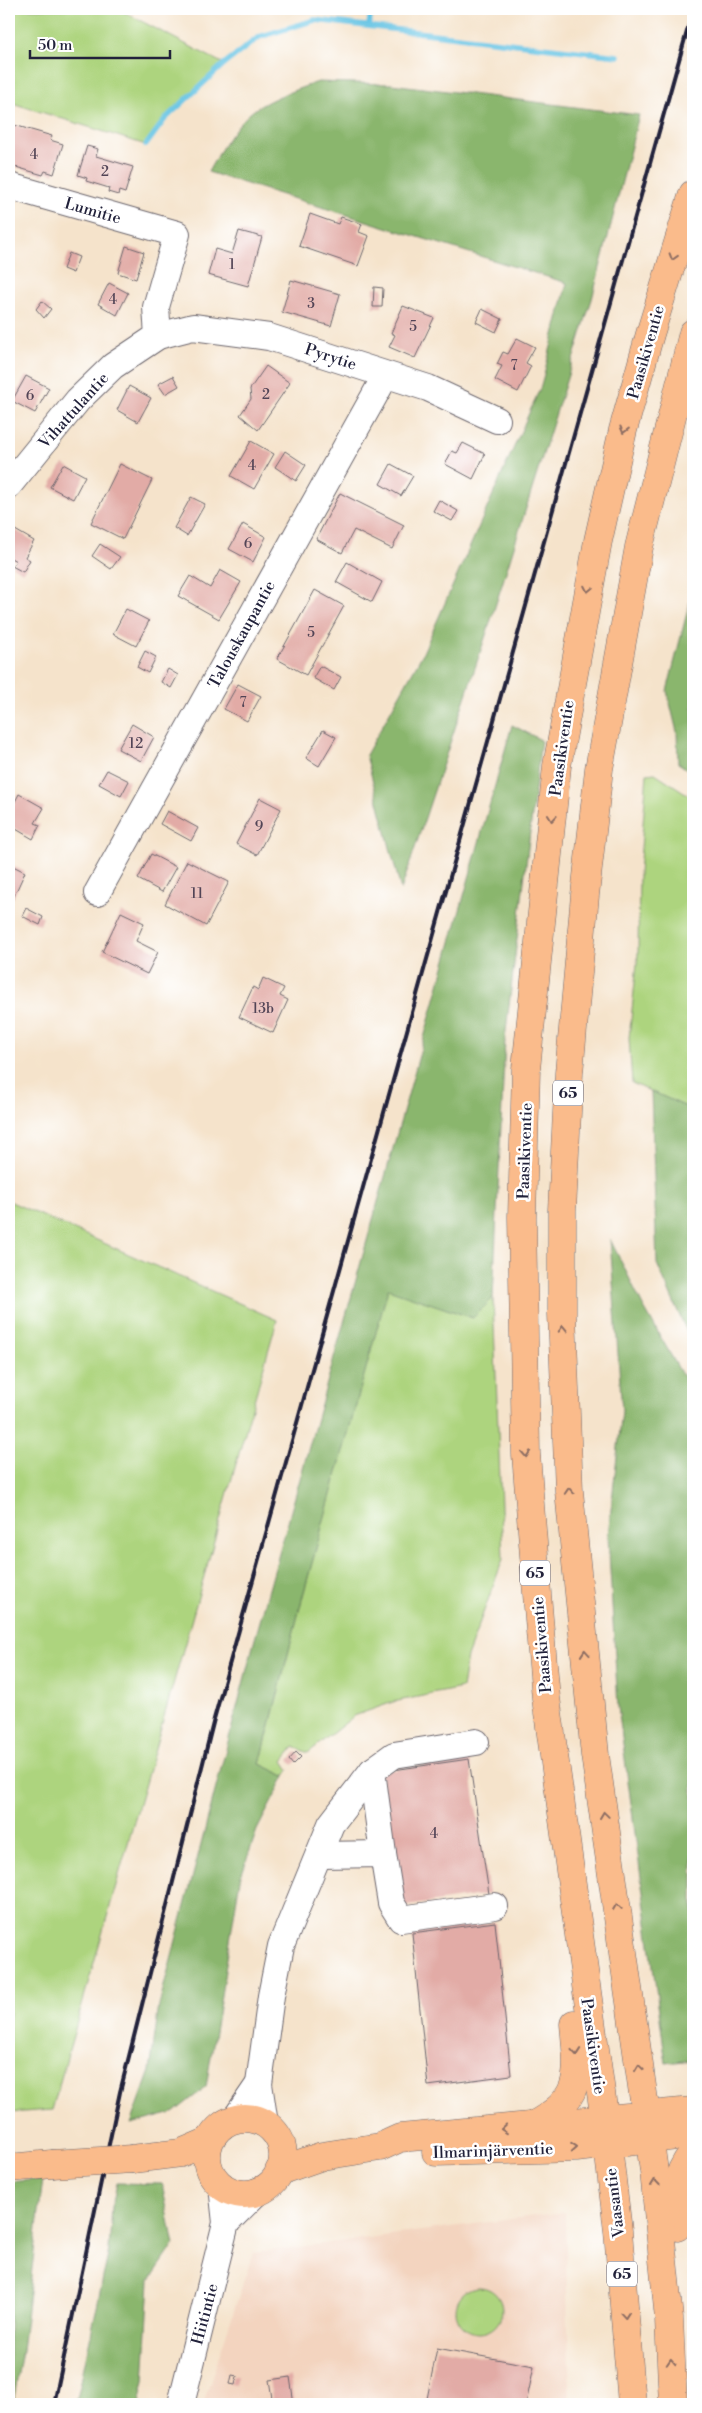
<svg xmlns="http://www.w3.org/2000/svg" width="702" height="2413" viewBox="0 0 702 2413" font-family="'Libre Bodoni',serif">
<rect width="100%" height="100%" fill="#fff"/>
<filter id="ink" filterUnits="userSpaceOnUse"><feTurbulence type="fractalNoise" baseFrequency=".02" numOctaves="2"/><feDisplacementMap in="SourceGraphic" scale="10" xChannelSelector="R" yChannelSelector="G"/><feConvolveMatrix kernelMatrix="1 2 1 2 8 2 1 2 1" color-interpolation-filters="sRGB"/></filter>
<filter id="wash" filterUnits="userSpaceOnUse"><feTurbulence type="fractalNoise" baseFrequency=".0096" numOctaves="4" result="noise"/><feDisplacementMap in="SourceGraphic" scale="20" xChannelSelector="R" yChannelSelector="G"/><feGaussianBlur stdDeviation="1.12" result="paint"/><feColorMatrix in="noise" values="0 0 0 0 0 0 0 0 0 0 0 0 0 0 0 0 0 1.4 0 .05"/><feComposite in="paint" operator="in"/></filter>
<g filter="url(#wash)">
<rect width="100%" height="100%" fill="#f5e3cb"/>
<path fill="#f3d4bf" d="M565 2212 570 2404H203L253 2253Z"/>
<g fill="#add47e" stroke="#687b5c">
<path d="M9 9H118L224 64 165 119 146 145 9 102Z"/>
<path d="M655 773 693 798V1110L632 1083 629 1038 638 954 639 873 647 774Z"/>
<path d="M9 1201 277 1320 52 2110 9 2113Z"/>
<path d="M388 1288 473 1318 493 1298 503 1559 467 1657 462 1688 393 1702 354 1716 308 1753 294 1747 283 1761 289 1770 285 1776 260 1764 302 1599Z"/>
<circle cx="479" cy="2310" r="23"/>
</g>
<g fill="#8ab66d" stroke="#566c54">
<path d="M318 82 391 84 639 115 592 299 488 629 401 890 366 755 422 655 541 386 567 283 208 172C219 152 236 123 254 110 273 97 298 89 318 82Z"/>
<path d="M693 589V773L678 763 677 732 667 691Z"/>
<path d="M512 725 541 740 505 1039 493 1298 473 1318 388 1289 302 1599 260 1764 285 1776 257 1830 240 1879 206 2087 173 2113 131 2124 150 2071 159 2005 253 1646Z"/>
<path d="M651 1091 693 1110V1346L657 1264Z"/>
<path d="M610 1239 643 1306 693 1394V2060L666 2063 618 1707 608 1536 622 1411Z"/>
<path d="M43 2179 22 2350 13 2404H9V2182Z"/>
<path d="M117 2183 162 2184 174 2245 150 2280 144 2382 139 2404H76L109 2250 112 2207Z"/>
</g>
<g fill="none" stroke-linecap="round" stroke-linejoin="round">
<g stroke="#66c4e4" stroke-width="5.5">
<path d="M369 26 371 9"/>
<path d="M146 145 165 119 224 64 259 37 315 20 618 56"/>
</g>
</g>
<g id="blocks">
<g fill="#e2aba6">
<path d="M14 125 52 136 50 140 63 144 54 174 45 171 43 175 9 165V143Z"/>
<path d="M87 146 98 149 96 156 133 167 125 193 119 191 118 195 108 192 109 188 86 181 87 178 78 175Z"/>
<path d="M310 214 338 224 341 217 362 224 359 232 369 236 358 266 299 246Z"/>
<path d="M239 231 262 237 248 286 208 275 215 249 232 254Z"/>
<path d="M126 246 144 252 136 279 118 273Z"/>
<path d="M69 253 79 257 73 273 63 269Z"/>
<path d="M291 280 340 294 331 326 282 312Z"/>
<path d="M109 283 128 293 117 315 98 304Z"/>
<path d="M374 287 383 288 382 307H373Z"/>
<path d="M42 301 51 309 44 318 36 309Z"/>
<path d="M403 306 434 318 415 358 389 347 395 335 391 333Z"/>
<path d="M482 309 502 319 496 332 476 322Z"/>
<path d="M517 338 535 347 526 363 531 366 518 392 495 380 502 366 497 364 503 352 508 354Z"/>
<path d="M266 366 290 383 258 430 240 415 251 399 250 389Z"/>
<path d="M26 376 49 388 35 413 12 401Z"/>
<path d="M173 376 179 386 165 394 158 384Z"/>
<path d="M129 386 151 398 138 422 117 410Z"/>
<path d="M251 441 274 454 254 489 231 476Z"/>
<path d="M463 443 485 454 473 479 445 464 452 451 457 453Z"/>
<path d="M285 451 306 465 296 481 275 467Z"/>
<path d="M63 464 85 476 73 499 50 487Z"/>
<path d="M120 464 152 480 123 539 91 523Z"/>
<path d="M391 464 413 476 401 496 380 484Z"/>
<path d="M340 493 404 525 392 549 354 530 342 553 316 539Z"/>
<path d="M191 497 205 504 187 536 174 528Z"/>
<path d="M439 500 458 511 452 521 433 511Z"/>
<path d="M243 524 266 537 253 562 229 549Z"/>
<path d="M10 527 34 541 25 557 30 560 23 572 12 566 16 561 9 557Z"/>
<path d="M100 544 120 557 111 569 92 556Z"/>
<path d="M347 562 382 582 372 602 336 582Z"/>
<path d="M220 570 241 582 219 619 178 596 190 576 210 588Z"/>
<path d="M315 590 344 606 306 675 277 659Z"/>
<path d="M126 609 149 621 136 646 113 634Z"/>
<path d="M145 651 156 657 148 673 137 667Z"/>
<path d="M320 666 341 677 334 690 313 678Z"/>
<path d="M168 669 178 675 171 688 161 682Z"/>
<path d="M238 684 261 696 247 721 224 709Z"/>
<path d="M132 724 154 737 141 761 118 749Z"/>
<path d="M323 730 336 737 319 766 306 758Z"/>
<path d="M107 770 129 781 121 796 99 784Z"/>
<path d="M19 794 44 808 35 823 40 825 33 839 9 825V813Z"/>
<path d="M260 798 281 809 257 855 236 844Z"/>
<path d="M167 811 198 828 191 841 160 824Z"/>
<path d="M151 854 176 867 162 892 138 879Z"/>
<path d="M187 861 229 882 206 926 165 904Z"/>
<path d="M9 864 25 872 9 907Z"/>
<path d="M26 908 43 917 40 925 22 916Z"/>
<path d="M121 912 144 923 136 941 158 952 147 974 102 952Z"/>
<path d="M263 978 284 988 280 996 288 1000 273 1033 239 1017 253 987 258 990Z"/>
<path d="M296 1752 301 1757 293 1765 289 1760Z"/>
<path d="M469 1759 489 1894 400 1907 380 1772Z"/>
<path d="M495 1922 511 2075 428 2086 412 1933Z"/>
<path d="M437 2348 534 2366 526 2404H426Z"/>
<path d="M232 2375 237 2376 235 2385 230 2384Z"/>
<path d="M290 2377 294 2404H273L269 2380Z"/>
</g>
</g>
</g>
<g filter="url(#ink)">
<use href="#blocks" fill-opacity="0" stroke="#6c666d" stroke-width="1"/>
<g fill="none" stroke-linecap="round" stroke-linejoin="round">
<g stroke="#6c666d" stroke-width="28">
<g id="minor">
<path d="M9 186 177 234 156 307 158 336 113 366 78 400 9 485"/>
<path d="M158 336 193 327 269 337 428 388 497 420"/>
<path d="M97 893 386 375"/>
<path d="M372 1771 383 1854"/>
<path d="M320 1855 383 1854 391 1903 401 1919 495 1906"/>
<path d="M235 2119 259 2084"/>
<path d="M265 2124 259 2084 271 1996 281 1946 331 1824 372 1771 394 1755 476 1742"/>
<path d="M226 2223 258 2191"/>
<path d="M181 2404 226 2223 222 2186"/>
</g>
</g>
<g stroke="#6c666d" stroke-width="29">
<g id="major">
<circle cx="245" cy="2156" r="38"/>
<path d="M436 2152 576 2148 693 2134"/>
<path d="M132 2159 181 2153 209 2141"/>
<path d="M9 2168 52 2164"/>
<path d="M279 2171 322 2156 380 2147 400 2138 693 2111"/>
</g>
</g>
<g stroke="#6c666d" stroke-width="29">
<g id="highway">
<path d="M532 2126C583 2098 579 2078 574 2024"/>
<path d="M677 2227C674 2199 674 2175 693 2153"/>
<path d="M632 2404 618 2231 605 2121 546 1698 539 1619 526 1454 522 1217 526 1069 557 766 598 541 623 430 650 334 693 194"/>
<path d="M673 2404 669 2319 654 2171 595 1755 569 1491 562 1314V1210L569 1073 585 895 599 769 639 547 693 333"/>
</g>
</g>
<use href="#minor" stroke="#fff" stroke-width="26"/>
<use href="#major" stroke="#fabb8b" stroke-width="28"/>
<use href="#highway" stroke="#fabb8b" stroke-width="28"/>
<path stroke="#22223b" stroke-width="4" d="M54 2404 120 2092 214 1719 693 10"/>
<g stroke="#6c666d" stroke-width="29" stroke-linecap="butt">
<path id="major-bridge" d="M52 2164 132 2159"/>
</g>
<use href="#major-bridge" stroke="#fabb8b" stroke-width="28"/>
</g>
<defs><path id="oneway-chevron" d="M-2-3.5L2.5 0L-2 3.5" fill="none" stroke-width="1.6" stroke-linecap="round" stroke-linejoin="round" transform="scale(1.25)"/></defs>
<g stroke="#8e6e63">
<use href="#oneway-chevron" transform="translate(673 257) rotate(107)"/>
<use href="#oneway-chevron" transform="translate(624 430) rotate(104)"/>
<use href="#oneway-chevron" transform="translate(588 589) rotate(101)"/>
<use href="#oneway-chevron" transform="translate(552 818) rotate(96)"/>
<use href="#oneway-chevron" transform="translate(563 1329) rotate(-92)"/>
<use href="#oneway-chevron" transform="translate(526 1454) rotate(87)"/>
<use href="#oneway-chevron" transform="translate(569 1491) rotate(-94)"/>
<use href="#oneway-chevron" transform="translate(585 1653) rotate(-95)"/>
<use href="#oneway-chevron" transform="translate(604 1815) rotate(-98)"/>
<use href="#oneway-chevron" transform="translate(617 1907) rotate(-98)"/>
<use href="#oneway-chevron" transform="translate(576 2052) rotate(85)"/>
<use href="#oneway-chevron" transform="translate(639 2068) rotate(-98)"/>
<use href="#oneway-chevron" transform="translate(504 2129) rotate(175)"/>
<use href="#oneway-chevron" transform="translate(574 2147) rotate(-4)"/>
<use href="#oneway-chevron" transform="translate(655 2183) rotate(-96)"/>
<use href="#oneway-chevron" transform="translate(625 2315) rotate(85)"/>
<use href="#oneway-chevron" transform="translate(671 2362) rotate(-93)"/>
</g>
</g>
<g text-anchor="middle" stroke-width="5" stroke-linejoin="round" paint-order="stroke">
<g font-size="14" fill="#524456">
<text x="34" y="159">4</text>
<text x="105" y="176">2</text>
<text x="232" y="269">1</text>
<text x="113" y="304">4</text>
<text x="311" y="308">3</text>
<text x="413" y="331">5</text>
<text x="514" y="370">7</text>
<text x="266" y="399">2</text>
<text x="30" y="400">6</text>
<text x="252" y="470">4</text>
<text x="248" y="548">6</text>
<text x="311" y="637">5</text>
<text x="243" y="707">7</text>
<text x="136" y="748">12</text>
<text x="259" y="831">9</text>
<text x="197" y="898">11</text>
<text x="263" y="1013">13b</text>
<text x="434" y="1838">4</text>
</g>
<g fill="#fff" stroke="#646476" stroke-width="1">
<rect x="553" y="1080.5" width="30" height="25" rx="4"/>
<rect x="520" y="1560.5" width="30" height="25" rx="4"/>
<rect x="607" y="2261.5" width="30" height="25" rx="4"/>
</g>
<g font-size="15" font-weight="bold" fill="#22223b">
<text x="568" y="1098">65</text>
<text x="535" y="1578">65</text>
<text x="622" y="2279">65</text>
</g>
<g font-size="16" fill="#22223b" stroke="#fff">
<text transform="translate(93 210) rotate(16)" y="6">Lumitie</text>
<text transform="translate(645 352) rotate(-74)" y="6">Paasikiventie</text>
<text transform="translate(331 356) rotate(18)" y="6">Pyrytie</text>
<text transform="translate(73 410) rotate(-48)" y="6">Vihattulantie</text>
<text transform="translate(241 634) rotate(-61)" y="6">Talouskaupantie</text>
<text transform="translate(561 748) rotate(-82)" y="6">Paasikiventie</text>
<text transform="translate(524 1151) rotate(-88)" y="6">Paasikiventie</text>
<text transform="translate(541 1645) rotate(-95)" y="6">Paasikiventie</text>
<text transform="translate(594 2046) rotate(82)" y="6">Paasikiventie</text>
<text transform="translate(493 2150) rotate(-2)" y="6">Ilmarinjärventie</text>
<text transform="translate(614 2203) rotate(-97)" y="6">Vaasantie</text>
<text transform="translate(204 2314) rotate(-75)" y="6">Hiitintie</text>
</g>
</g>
<rect width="702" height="2413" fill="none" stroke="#fff" stroke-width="30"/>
<path d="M30 50v8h140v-8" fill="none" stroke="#22223b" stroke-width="2.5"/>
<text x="38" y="50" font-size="15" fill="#22223b" stroke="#ffffff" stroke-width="4" paint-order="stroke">50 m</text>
</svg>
